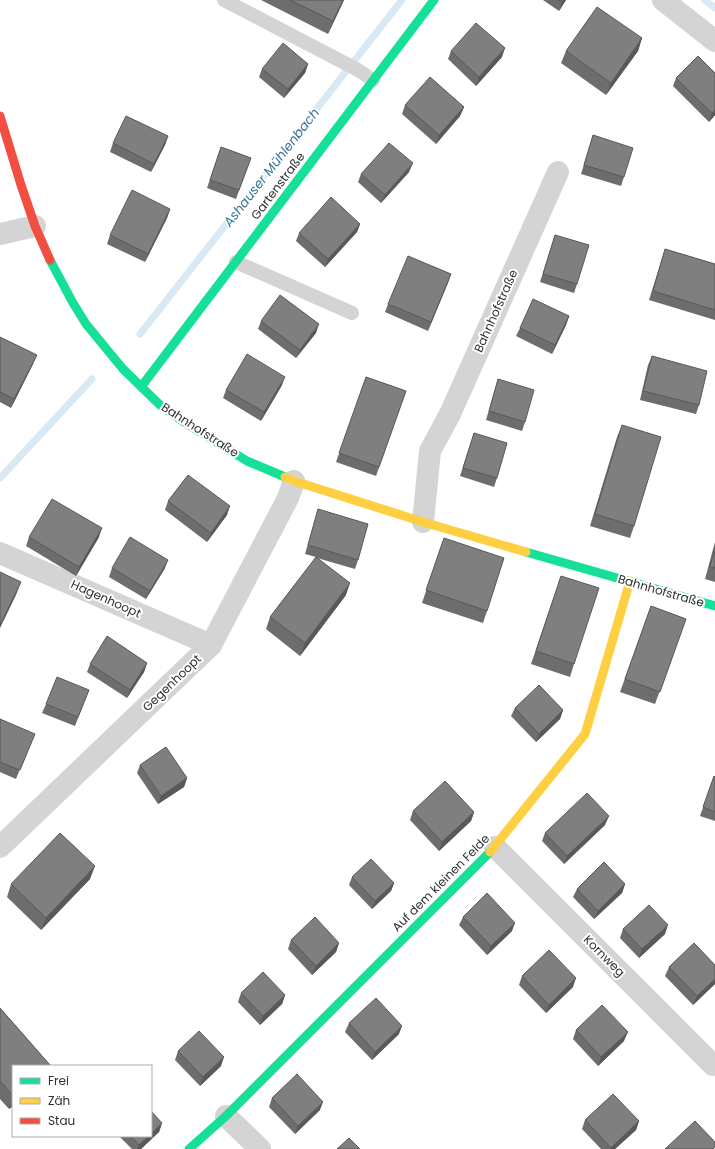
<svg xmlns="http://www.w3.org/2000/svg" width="715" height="1149" viewBox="0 0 715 1149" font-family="Poppins,sans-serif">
<rect width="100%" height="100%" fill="#fff"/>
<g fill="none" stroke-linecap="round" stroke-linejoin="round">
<g stroke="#d8e9f3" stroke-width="7">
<path d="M705 0 715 8"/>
<path d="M140 334 402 0"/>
<path d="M0 478 92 379"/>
</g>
<g stroke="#d4d4d4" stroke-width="14">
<path d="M224 0 337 59 358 70 373 80"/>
<path d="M236 262 352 313"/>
</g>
<g stroke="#d4d4d4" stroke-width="22">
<path d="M663 0 715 41"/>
<path d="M0 234 35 226"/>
<path d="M423 522 430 451 450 414 558 172"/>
<path d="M0 553 211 645"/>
<path d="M0 847 211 645 288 498 294 481"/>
<path d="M495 847 713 1065"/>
<path d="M226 1116 260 1149"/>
</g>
<g stroke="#16e098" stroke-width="9">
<path d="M50 260 73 303 86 324 123 369 160 405 184 422 247 461 285 477"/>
<path d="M141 387 434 0"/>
<path d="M526 552 715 606"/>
<path d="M189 1149 226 1116 490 852"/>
</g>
<g stroke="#ffcf43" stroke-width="9">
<path d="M285 477 294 481 423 522 526 552"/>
<path d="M490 852 585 734 630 581"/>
</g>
<path stroke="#f24e42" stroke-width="9" d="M0 116 21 185 35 226 50 260"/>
</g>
<g fill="#6d6d6d">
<path d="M261 0H344L328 34Z"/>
<path d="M543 0H566L559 11Z"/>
<path d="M642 38 638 51 606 95 561 63 566 51Z"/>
<path d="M451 51 502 57 476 86 448 59Z"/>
<path d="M308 64 305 73 284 98 259 77 262 69Z"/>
<path d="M676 78 715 115 709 122 673 86Z"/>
<path d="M405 105 464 107 460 116 436 144 402 114Z"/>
<path d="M593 135 624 177 621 186 581 174Z"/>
<path d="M168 136 165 145 151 172 110 152 113 143Z"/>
<path d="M221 147 251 158 236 199 207 188Z"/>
<path d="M409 172 381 203 358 182 361 174Z"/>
<path d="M170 209 167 218 145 262 107 244 110 235Z"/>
<path d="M360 224 357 232 325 267 296 241 299 233Z"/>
<path d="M555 235 577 284 574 293 540 282Z"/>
<path d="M665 249 715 264V320L649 300Z"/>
<path d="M451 274 428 331 385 312 388 304Z"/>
<path d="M569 316 566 325 552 354 516 336 520 328Z"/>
<path d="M261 321 316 333 296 358 258 329Z"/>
<path d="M0 337 33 364 11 408 0 402Z"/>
<path d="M652 356 699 405 696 414 640 400 648 365Z"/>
<path d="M366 377 406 391 376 476 336 462Z"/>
<path d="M498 379 525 422 522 431 486 420Z"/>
<path d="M282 385 261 421 223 398 226 390Z"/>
<path d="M622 425 634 526 630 538 590 526 617 437Z"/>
<path d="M474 433 497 478 494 487 460 476Z"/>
<path d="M168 501 227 515 207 542 165 510Z"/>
<path d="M318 509 358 560 355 569 317 558 346 595 300 656 266 629 270 617 316 557 305 554Z"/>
<path d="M29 537H99L76 576 26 546Z"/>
<path d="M444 538 487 611 483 623 422 603Z"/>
<path d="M715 542V582L705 579Z"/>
<path d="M112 568H165L146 599 109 577Z"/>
<path d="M561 576 574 664 570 677 531 664Z"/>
<path d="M651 606 686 619 655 704 620 692Z"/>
<path d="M147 663 144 672 127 698 87 672 90 664Z"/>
<path d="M89 690 75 726 42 713 46 704Z"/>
<path d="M515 708 563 710 560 719 536 742 511 716Z"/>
<path d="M0 719 31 742 16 779 0 772Z"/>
<path d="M140 765 187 778 184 787 158 804 137 773Z"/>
<path d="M714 776 715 777V821L700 816Z"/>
<path d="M413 811 474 812 471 821 439 851 410 820Z"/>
<path d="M605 825 564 864 542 841 545 833Z"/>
<path d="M352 877 394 883 391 891 372 909 349 885Z"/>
<path d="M90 879 41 930 7 897 11 884Z"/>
<path d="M625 884 622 893 594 919 573 897 577 889Z"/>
<path d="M463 917 512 931 487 955 459 925Z"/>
<path d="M623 929 665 934 639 958 620 938Z"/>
<path d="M291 940 339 943 336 952 312 975 288 949Z"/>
<path d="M715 965V984L693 1005 665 976 669 967Z"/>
<path d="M522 976 573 987 546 1013 519 985Z"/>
<path d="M241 993 285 995 282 1004 260 1025 238 1002Z"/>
<path d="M0 1008 50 1065V1066H13V1106L9 1109 0 1099Z"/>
<path d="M349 1023 399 1034 372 1060 345 1032Z"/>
<path d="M576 1030 624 1041 598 1066 573 1039Z"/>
<path d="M178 1051 221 1066 200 1086 175 1060Z"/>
<path d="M272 1098 320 1110 295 1134 269 1107Z"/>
<path d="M585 1120 639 1121 636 1130 615 1149H601L582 1129Z"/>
<path d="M162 1123 159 1132 141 1149H132L119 1136H151Z"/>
</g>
<g fill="#595959">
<path d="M343 0H344L328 34 333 21Z"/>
<path d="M564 0H566L559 11 562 2Z"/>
<path d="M642 38 638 51 606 95 611 83Z"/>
<path d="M505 48 502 57 476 86 479 77Z"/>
<path d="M308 64 305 73 284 98 288 89Z"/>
<path d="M464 107 460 116 436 144 439 135Z"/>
<path d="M715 110V115L709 122 712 113Z"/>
<path d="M168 136 165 145 151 172 154 164Z"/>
<path d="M413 163 409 172 381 203 385 195Z"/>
<path d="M170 209 167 218 145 262 148 254Z"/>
<path d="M360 224 357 232 325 267 328 259Z"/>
<path d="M451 274 448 283 428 331 431 322Z"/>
<path d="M569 316 566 325 552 354 555 345Z"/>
<path d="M319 324 316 333 296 358 300 350Z"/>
<path d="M37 355 33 364 11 408 14 399Z"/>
<path d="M285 377 282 385 261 421 264 412Z"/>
<path d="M230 506 227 515 207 542 211 533Z"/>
<path d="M102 528 99 537 76 576 79 567Z"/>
<path d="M168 560 165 568 146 599 150 591Z"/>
<path d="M21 582 16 595 0 628V625Z"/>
<path d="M350 583 346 595 300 656 305 643Z"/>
<path d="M147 663 144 672 127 698 130 690Z"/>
<path d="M563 710 560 719 536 742 539 734Z"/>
<path d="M187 778 184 787 158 804 161 796Z"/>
<path d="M474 812 471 821 439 851 442 842Z"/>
<path d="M609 816 605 825 564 864 567 856Z"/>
<path d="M95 866 90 879 41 930 46 918Z"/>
<path d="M394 883 391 891 372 909 375 901Z"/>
<path d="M625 884 622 893 594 919 598 911Z"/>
<path d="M515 923 512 931 487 955 491 946Z"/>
<path d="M668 925 665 934 639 958 642 949Z"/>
<path d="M339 943 336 952 312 975 316 966Z"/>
<path d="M576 978 573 987 546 1013 549 1005Z"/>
<path d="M715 979V984L693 1005 697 996Z"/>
<path d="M285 995 282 1004 260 1025 263 1016Z"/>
<path d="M402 1026 399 1034 372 1060 375 1052Z"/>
<path d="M628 1032 624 1041 598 1066 601 1057Z"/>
<path d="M224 1057 221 1066 200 1086 203 1077Z"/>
<path d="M13 1099V1106L9 1109Z"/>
<path d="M323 1102 320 1110 295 1134 298 1126Z"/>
<path d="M639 1121 636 1130 615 1149H610L611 1148Z"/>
<path d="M162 1123 159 1132 141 1149H138L139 1145 149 1136H151V1134Z"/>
</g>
<g fill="#7f7f7f" stroke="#595959">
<path d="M290 0H343L333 21Z"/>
<path d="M558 0H564L562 2Z"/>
<path d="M597 7 642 38 611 83 566 51Z"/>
<path d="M476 23 505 48 479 77 451 51Z"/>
<path d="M283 43 308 64 288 89 262 69Z"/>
<path d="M698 56 715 73V110L712 113 676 78Z"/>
<path d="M430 77 464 107 439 135 405 105Z"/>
<path d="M126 116 168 136 154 164 113 143Z"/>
<path d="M593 135 633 148 624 177 584 165Z"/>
<path d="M389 143 413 163 385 195 361 174Z"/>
<path d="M221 147 251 158 239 190 210 180Z"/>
<path d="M132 190 170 209 148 254 110 235Z"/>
<path d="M331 197 360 224 328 259 299 233Z"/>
<path d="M555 235 589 245 577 284 543 274Z"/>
<path d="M665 249 715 264V310L653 291Z"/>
<path d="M408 256 451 274 431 322 388 304Z"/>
<path d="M280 295 319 324 300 350 261 321Z"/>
<path d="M533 299 569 316 555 345 520 328Z"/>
<path d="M0 337 37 355 14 399 0 392Z"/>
<path d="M247 354 285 377 264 412 226 390Z"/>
<path d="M652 356 707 371 699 405 643 391Z"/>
<path d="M366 377 406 391 379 467 339 453Z"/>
<path d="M498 379 534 390 525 422 489 411Z"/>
<path d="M622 425 661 437 634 526 595 514Z"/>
<path d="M474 433 507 443 497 478 463 468Z"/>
<path d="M188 475 230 506 211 533 168 501Z"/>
<path d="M52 499 102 528 79 567 29 537Z"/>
<path d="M318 509 368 524 358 560 308 545Z"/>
<path d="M130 537 168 560 150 591 112 568Z"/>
<path d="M444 538 504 558 487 611 426 590Z"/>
<path d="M715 547V568L710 567Z"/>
<path d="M316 557 350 583 305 643 270 617Z"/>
<path d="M0 572 21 582 0 625Z"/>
<path d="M561 576 599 588 574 664 536 651Z"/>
<path d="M651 606 686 619 660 692 625 679Z"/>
<path d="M107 636 147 663 130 690 90 664Z"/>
<path d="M57 677 89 690 78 717 46 704Z"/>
<path d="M539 685 563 710 539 734 515 708Z"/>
<path d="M0 719 35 734 20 770 0 762Z"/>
<path d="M166 747 187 778 161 796 140 765Z"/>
<path d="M714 776 715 777V812L703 807Z"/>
<path d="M445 781 474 812 442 842 413 811Z"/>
<path d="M587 793 609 816 567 856 545 833Z"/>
<path d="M60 833 95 866 46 918 11 884Z"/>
<path d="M371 859 394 883 375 901 352 877Z"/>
<path d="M604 862 625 884 598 911 577 889Z"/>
<path d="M487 893 515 923 491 946 463 917Z"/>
<path d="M649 905 668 925 642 949 623 929Z"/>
<path d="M315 917 339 943 316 966 291 940Z"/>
<path d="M694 943 715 965V979L697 996 669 967Z"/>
<path d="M549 950 576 978 549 1005 522 976Z"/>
<path d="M263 972 285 995 263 1016 241 993Z"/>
<path d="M376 998 402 1026 375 1052 349 1023Z"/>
<path d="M602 1005 628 1032 601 1057 576 1030Z"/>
<path d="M0 1008 50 1065 49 1066H13V1096L0 1081Z"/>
<path d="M199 1031 224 1057 203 1077 178 1051Z"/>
<path d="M297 1074 323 1102 298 1126 272 1098Z"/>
<path d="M613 1094 639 1121 611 1148 585 1120Z"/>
<path d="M151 1111 162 1123 151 1134Z"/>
<path d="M695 1121 715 1142V1147L713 1149H665Z"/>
<path d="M131 1136H149L139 1145Z"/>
<path d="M349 1138 360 1149H337Z"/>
</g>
<g text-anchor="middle" stroke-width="4" stroke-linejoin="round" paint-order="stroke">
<g font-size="12" fill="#2f2f2f" stroke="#fff">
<text transform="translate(278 186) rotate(-53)" y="4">Gartenstraße</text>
<text transform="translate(496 311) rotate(-66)" y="4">Bahnhofstraße</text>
<text transform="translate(200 430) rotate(33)" y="4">Bahnhofstraße</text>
<text transform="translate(661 591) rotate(16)" y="4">Bahnhofstraße</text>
<text transform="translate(106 599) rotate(24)" y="4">Hagenhoopt</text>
<text transform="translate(172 683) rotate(-44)" y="4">Gegenhoopt</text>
<text transform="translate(441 883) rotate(-45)" y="4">Auf dem kleinen Felde</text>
<text transform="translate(604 956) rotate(45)" y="4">Kornweg</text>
</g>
<g font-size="13" font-style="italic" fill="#377396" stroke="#fff">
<text transform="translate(271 167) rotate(-52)" y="5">Ashauser Mühlenbach</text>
</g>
</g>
<rect x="12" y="1065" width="140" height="72" fill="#ffffff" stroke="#acacac"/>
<rect x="20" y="1078" width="20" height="6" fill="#16e098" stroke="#acacac"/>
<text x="48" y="1085" font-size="12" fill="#2f2f2f">Frei</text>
<rect x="20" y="1098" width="20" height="6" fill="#ffcf43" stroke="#acacac"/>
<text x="48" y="1105" font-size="12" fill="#2f2f2f">Zäh</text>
<rect x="20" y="1118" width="20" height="6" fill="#f24e42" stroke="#acacac"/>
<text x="48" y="1125" font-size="12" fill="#2f2f2f">Stau</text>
</svg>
